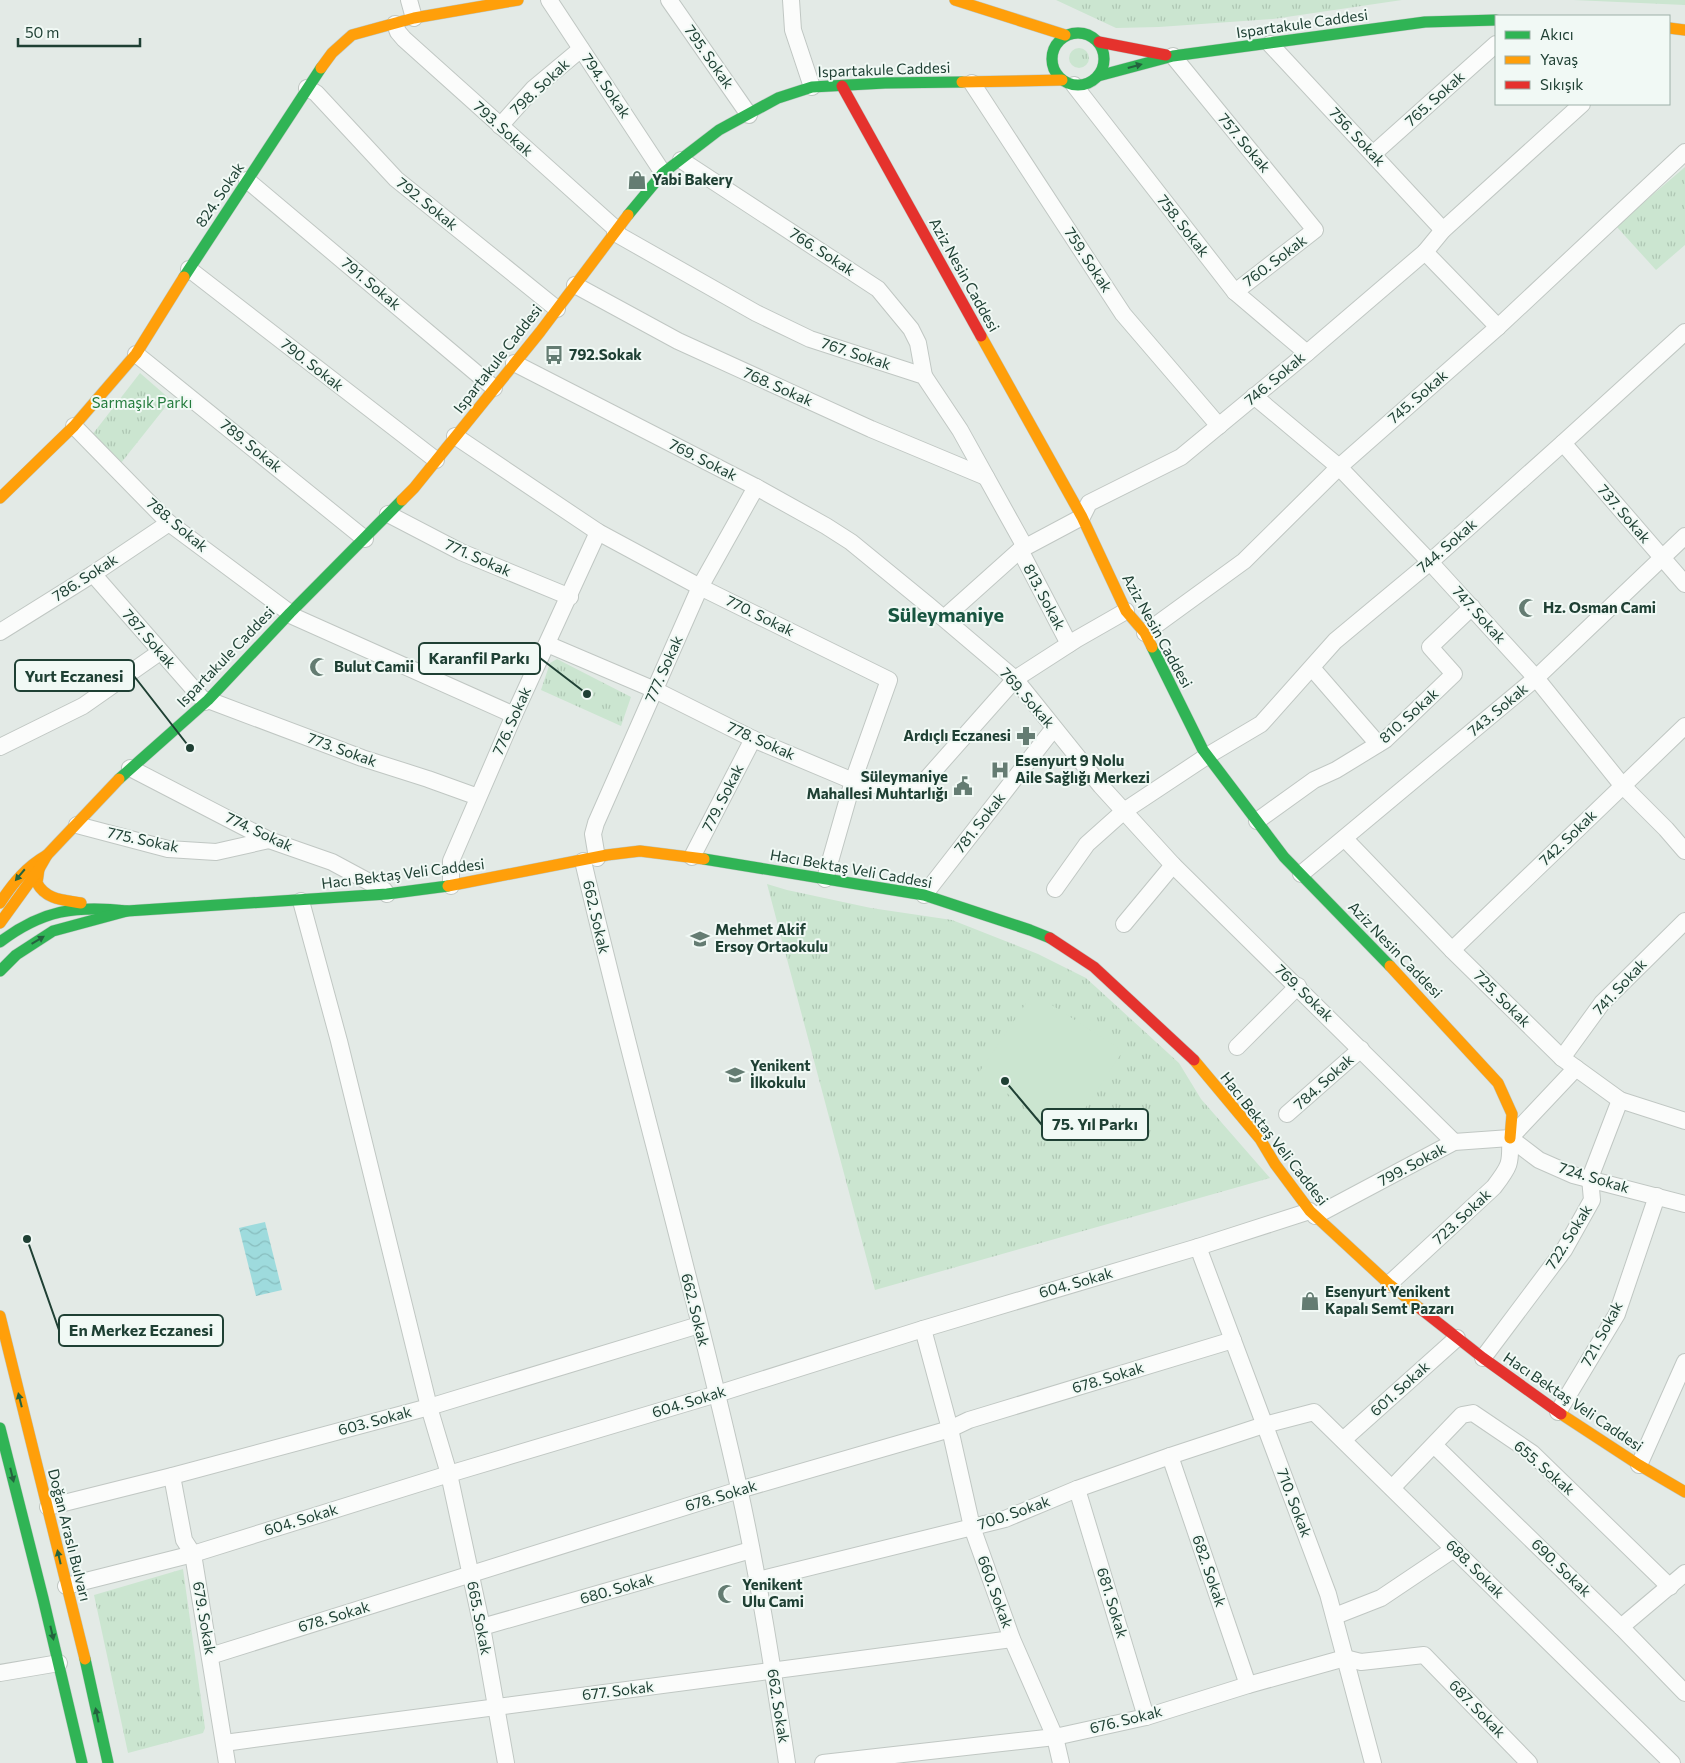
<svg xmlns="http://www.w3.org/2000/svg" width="1685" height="1763" viewBox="0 0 1685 1763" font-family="Commissioner,sans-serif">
<defs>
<pattern id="grass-tufts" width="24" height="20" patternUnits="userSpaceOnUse" patternTransform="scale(1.25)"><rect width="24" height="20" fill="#cbe5d0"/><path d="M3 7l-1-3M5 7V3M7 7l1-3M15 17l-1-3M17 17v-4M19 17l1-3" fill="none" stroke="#aec6b3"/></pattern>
<pattern id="water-waves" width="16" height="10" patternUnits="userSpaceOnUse" patternTransform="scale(1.25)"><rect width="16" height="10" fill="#9edbdd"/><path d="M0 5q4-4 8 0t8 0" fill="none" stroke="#88bdbe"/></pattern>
</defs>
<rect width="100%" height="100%" fill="#e3eae6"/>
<g fill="url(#grass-tufts)">
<path d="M1056 0H1402L1273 19 1159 27 1116 28Z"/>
<path d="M1573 0H1685V5Z"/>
<circle cx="1079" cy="58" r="10"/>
<path d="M1685 167V245L1656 270 1616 226Z"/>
<path d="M140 373 171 400 121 463 92 435Z"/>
<path d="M557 659 631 697 621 726 541 690 550 663Z"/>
<path d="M767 884 787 890 871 908 952 920 1038 954 1086 978 1179 1063 1201 1099 1270 1178 875 1290Z"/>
<path d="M183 1569 205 1728 203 1733 128 1753 94 1595Z"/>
</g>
<path fill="#cbe5d0" d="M1033 993 1123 1051 1068 1134 978 1074Z"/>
<path fill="url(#water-waves)" d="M265 1222 282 1290 256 1296 239 1228Z"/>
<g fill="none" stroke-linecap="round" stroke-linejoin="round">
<g stroke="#c0c7c3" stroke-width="18">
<g id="street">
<path d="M409 0 414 18"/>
<path d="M549 0 663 173"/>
<path d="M669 0 749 115"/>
<path d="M791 0 793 30 812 87"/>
<path d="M395 24 398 32 404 39 617 230"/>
<path d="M1270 44 1443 230"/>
<path d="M1173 56 1315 230 1235 292"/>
<path d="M972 83 1123 314 1219 426"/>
<path d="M1074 85 1235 292 1307 353"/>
<path d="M307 88 316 93 396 179 557 309"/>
<path d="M500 126 533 89 581 49"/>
<path d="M1373 154 1496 44"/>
<path d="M681 160 878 289 911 329 918 343 924 376"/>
<path d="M247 180 494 388"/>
<path d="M615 233 756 313 810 339 924 376 960 430 1025 547"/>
<path d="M1425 252 1498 327"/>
<path d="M189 269 436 460"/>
<path d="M575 285 678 341 871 429 986 477"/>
<path d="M136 354 365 539"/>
<path d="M514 363 756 487 826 526 851 542 928 605 1015 679 1101 786 1173 865 1454 1142"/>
<path d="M1254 396 1339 467 1430 562 1536 678 1622 785 1666 829 1685 851"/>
<path d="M74 426 169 523 290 613"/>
<path d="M455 436 598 532 700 587 889 680 853 781 825 879"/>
<path d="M1563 443 1685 584"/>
<path d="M388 514 461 552 570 597"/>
<path d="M1020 550 1069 644"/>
<path d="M93 574 205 702"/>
<path d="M288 614 514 715"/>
<path d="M944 618 1020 550 1082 517 1089 503 1181 457 1307 353 1425 252 1443 230 1582 104"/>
<path d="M0 632 93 574 169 523"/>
<path d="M1145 633 1244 561 1339 467 1498 327 1685 152"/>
<path d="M547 644 655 690 753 739 853 781 915 792 1015 679 1077 639 1126 611"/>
<path d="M1312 668 1378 744"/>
<path d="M208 700 362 758 428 779 478 797"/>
<path d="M0 747 83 706 160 652"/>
<path d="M130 768 269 840 332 862 384 890 387 894"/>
<path d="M1257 821 1314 780 1336 770 1385 740 1454 674 1430 647 1472 607"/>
<path d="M77 825 168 849 216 852 269 840"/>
<path d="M1345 839 1452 950 1562 1058 1620 1100 1685 1121"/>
<path d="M692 857 753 739"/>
<path d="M597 858 593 834 596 823 700 587 756 487"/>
<path d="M583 861C632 1071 692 1278 739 1488 759 1579 773 1671 787 1763"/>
<path d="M1301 874 1536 678 1685 536"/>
<path d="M451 886V861L514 715 598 532"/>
<path d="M1055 889 1087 844 1124 811 1207 756 1261 724 1335 641 1430 562 1563 443 1685 332"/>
<path d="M924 895 1054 728"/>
<path d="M301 901 339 1041 429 1407 449 1474 482 1627 506 1763"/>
<path d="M1124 924 1173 865"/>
<path d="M1452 950 1685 726"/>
<path d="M1237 1047 1298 986"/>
<path d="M1562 1058 1602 1003 1685 921"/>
<path d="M1287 1114 1361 1049"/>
<path d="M1510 1138 1539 1160 1573 1175 1685 1204"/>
<path d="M1315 1216 1454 1142 1510 1138 1576 1068"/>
<path d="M1198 1247 1328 1594 1373 1763"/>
<path d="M1389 1284 1494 1187C1510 1166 1511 1164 1510 1138"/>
<path d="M923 1329 950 1429 972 1527 1012 1639 1055 1737 1061 1763"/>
<path d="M1483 1358 1564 1250 1592 1200 1590 1178 1620 1100"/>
<path d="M1558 1412 1617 1314 1657 1196"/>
<path d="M1343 1440 1457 1338"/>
<path d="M1434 1445 1621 1627 1685 1693"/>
<path d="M1170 1456 1248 1685"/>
<path d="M1639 1465 1685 1362"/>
<path d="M172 1476 184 1540 193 1554 227 1763"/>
<path d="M1392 1488 1462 1415 1473 1413 1532 1453 1670 1587"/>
<path d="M1077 1489 1146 1717"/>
<path d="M48 1507 172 1476 429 1407 699 1325"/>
<path d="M758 1580 1005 1519 1077 1489 1170 1456 1264 1425 1314 1412 1672 1763"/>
<path d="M66 1586 193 1554 449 1474 717 1394 923 1329 1198 1247 1310 1211"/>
<path d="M1335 1616 1381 1598 1454 1549"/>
<path d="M482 1627 751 1550"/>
<path d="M1621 1627 1685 1573"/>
<path d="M210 1656 739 1490 950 1429 969 1420 1233 1340"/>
<path d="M0 1673 59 1663"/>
<path d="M224 1743C486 1707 749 1674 1012 1639"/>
<path d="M823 1763 1055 1737 1146 1717 1248 1685 1345 1658 1361 1662 1424 1655 1529 1763"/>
</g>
</g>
<g stroke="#bec8c3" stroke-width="12">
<g id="fast">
<circle cx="1078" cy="59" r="26"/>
<path d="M1098 76 1173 56 1425 22 1496 20"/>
<path d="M628 215 663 173 719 130 778 98 812 87 885 83 962 82"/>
<path d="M184 277 321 68"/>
<path d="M1152 647 1203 750 1284 857 1390 966"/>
<path d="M119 779 208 700 290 613 402 500"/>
<path d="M704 859 924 895 1030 930 1050 938"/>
<path d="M0 942C42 910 76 905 127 911L387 894 448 886"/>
<path d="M0 971 16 955 53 931 127 911"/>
<path d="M0 1428 43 1598 82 1763"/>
<path d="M85 1659 108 1763"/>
</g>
</g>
<g stroke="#bec8c3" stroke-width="12">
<g id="slow">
<path d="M955 0 1065 35"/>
<path d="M1669 28 1685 30"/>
<path d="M321 68 332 53 352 35 414 18 518 0"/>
<path d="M962 82 1062 80"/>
<path d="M981 336 1082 517 1126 611 1145 633 1152 647"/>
<path d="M0 498 74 426 136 354 184 277"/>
<path d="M402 500 414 488 540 332 628 215"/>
<path d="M39 869 37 883C46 900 64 900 81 903"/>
<path d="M448 886 607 855 640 851 704 859"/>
<path d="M0 903C13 883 26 867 47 855"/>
<path d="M0 923 39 869 47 855 119 779"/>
<path d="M1390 966 1498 1083 1512 1114 1510 1138"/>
<path d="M1194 1060 1260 1139 1275 1164 1310 1211 1389 1284 1422 1310"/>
<path d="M0 1316 85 1659"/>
<path d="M1561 1414 1639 1465 1685 1492"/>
</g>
</g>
<g stroke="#bec8c3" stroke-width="12">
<g id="jam">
<path d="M1099 42 1166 55"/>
<path d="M842 86 981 336"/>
<path d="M1050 938 1094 967 1194 1060"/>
<path d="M1422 1310 1483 1358 1561 1414"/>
</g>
</g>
<use href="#street" stroke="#fbfcfb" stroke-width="16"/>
<use href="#fast" stroke="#30b455" stroke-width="11"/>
<use href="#slow" stroke="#ff9f0a" stroke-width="11"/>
<use href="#jam" stroke="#e5322d" stroke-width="11"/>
</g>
<defs><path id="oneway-solid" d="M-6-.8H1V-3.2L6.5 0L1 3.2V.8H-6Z" transform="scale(1.25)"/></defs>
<g fill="#24633e">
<use href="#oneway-solid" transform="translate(1135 66) rotate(-15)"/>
<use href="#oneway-solid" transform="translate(20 875) rotate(130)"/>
<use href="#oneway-solid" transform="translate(38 940) rotate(-31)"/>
<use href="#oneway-solid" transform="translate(20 1400) rotate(-104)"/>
<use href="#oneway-solid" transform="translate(12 1475) rotate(76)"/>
<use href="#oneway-solid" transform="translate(59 1557) rotate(-103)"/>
<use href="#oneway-solid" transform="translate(52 1633) rotate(77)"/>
<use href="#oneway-solid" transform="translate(97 1715) rotate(-102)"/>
</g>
<defs>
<g id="shop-bare" transform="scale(1.5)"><path d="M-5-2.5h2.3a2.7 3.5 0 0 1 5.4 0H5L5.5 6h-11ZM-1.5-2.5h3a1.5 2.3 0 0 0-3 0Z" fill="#647c72" stroke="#f1f9f5" stroke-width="2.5" paint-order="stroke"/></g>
<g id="bus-bare" transform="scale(1.5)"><path d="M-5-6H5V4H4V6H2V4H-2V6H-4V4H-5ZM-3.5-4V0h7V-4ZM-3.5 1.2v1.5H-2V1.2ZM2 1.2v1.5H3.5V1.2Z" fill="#647c72" stroke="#f1f9f5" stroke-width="2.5" paint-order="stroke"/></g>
<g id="mosque-bare" transform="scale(1.5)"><path d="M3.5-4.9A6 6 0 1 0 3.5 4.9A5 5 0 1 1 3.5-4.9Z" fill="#647c72" stroke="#f1f9f5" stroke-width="2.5" paint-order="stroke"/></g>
<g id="pharmacy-bare" transform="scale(1.5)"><path d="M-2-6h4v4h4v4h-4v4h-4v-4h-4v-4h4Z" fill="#647c72" stroke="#f1f9f5" stroke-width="2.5" paint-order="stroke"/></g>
<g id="hospital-bare" transform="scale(1.5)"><path d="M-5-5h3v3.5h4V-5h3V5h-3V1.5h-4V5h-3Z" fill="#647c72" stroke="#f1f9f5" stroke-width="2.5" paint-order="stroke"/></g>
<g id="civic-bare" transform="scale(1.5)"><path d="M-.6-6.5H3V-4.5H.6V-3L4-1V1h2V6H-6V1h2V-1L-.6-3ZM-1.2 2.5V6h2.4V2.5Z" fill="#647c72" stroke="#f1f9f5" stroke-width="2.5" paint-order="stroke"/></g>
<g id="school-bare" transform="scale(1.5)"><path d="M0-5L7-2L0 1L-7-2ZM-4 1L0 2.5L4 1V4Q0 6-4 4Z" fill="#647c72" stroke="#f1f9f5" stroke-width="2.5" paint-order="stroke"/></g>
</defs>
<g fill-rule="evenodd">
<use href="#shop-bare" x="637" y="180"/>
<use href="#bus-bare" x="554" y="355"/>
<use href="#mosque-bare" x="1528" y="608"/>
<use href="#mosque-bare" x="319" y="667"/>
<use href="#pharmacy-bare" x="1026" y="736"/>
<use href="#hospital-bare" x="1000" y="770"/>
<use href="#civic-bare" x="963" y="786"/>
<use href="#school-bare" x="700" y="939"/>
<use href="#school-bare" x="735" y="1075"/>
<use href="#shop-bare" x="1310" y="1301"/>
<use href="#mosque-bare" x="727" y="1594"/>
</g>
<g text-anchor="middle" stroke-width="4" stroke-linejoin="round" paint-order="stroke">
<g font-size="15" fill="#1f4034" stroke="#f1f9f5">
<text transform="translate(1302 24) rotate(-8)" y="5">Ispartakule Caddesi</text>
<text transform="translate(709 57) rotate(55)" y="5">795. Sokak</text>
<text transform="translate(884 70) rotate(-2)" y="5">Ispartakule Caddesi</text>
<text transform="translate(606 86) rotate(56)" y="5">794. Sokak</text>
<text transform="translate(540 87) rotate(-43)" y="5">798. Sokak</text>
<text transform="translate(1435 99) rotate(-42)" y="5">765. Sokak</text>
<text transform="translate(503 129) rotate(42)" y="5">793. Sokak</text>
<text transform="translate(1357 137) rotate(47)" y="5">756. Sokak</text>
<text transform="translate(1244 143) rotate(50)" y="5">757. Sokak</text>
<text transform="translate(220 195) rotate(-56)" y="5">824. Sokak</text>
<text transform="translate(427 204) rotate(39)" y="5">792. Sokak</text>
<text transform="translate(1183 226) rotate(52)" y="5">758. Sokak</text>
<text transform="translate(822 252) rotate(33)" y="5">766. Sokak</text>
<text transform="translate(1088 260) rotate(57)" y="5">759. Sokak</text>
<text transform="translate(1275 261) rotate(-37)" y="5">760. Sokak</text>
<text transform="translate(964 275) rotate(61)" y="5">Aziz Nesin Caddesi</text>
<text transform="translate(371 284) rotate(40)" y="5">791. Sokak</text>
<text transform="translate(856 354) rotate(18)" y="5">767. Sokak</text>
<text transform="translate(498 359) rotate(-52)" y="5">Ispartakule Caddesi</text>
<text transform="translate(312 365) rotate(38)" y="5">790. Sokak</text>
<text transform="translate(1275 379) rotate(-40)" y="5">746. Sokak</text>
<text transform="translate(778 387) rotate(24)" y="5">768. Sokak</text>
<text transform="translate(1418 397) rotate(-41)" y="5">745. Sokak</text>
<text transform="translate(251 446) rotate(39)" y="5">789. Sokak</text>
<text transform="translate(703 460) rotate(27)" y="5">769. Sokak</text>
<text transform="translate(1624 514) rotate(49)" y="5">737. Sokak</text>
<text transform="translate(177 525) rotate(40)" y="5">788. Sokak</text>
<text transform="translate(1447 546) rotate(-41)" y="5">744. Sokak</text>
<text transform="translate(478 558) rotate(24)" y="5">771. Sokak</text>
<text transform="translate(85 578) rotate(-33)" y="5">786. Sokak</text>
<text transform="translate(1044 597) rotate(62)" y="5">813. Sokak</text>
<text transform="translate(1479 615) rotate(48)" y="5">747. Sokak</text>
<text transform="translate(760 616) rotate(26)" y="5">770. Sokak</text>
<text transform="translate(1157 631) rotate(61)" y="5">Aziz Nesin Caddesi</text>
<text transform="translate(149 639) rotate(49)" y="5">787. Sokak</text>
<text transform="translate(226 657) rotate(-46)" y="5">Ispartakule Caddesi</text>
<text transform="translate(664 669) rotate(-66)" y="5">777. Sokak</text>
<text transform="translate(1027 698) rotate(49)" y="5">769. Sokak</text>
<text transform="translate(1498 710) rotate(-40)" y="5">743. Sokak</text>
<text transform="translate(1409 716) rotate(-42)" y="5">810. Sokak</text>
<text transform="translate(512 721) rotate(-66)" y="5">776. Sokak</text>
<text transform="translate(761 741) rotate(24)" y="5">778. Sokak</text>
<text transform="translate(342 750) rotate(20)" y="5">773. Sokak</text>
<text transform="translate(723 798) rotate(-63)" y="5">779. Sokak</text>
<text transform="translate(980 823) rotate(-52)" y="5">781. Sokak</text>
<text transform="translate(259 832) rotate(25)" y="5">774. Sokak</text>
<text transform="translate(1568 838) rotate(-44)" y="5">742. Sokak</text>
<text transform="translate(143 840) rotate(12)" y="5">775. Sokak</text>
<text transform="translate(851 869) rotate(10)" y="5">Hacı Bektaş Veli Caddesi</text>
<text transform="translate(403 874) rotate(-7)" y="5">Hacı Bektaş Veli Caddesi</text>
<text transform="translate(596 917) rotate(77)" y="5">662. Sokak</text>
<text transform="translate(1395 950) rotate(46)" y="5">Aziz Nesin Caddesi</text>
<text transform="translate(1620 987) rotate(-47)" y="5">741. Sokak</text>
<text transform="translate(1304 993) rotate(44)" y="5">769. Sokak</text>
<text transform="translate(1502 999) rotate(45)" y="5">725. Sokak</text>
<text transform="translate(1324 1082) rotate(-42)" y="5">784. Sokak</text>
<text transform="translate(1274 1139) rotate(52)" y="5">Hacı Bektaş Veli Caddesi</text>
<text transform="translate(1412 1165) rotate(-28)" y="5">799. Sokak</text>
<text transform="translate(1594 1178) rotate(17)" y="5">724. Sokak</text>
<text transform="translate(1462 1217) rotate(-43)" y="5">723. Sokak</text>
<text transform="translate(1569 1237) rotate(-58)" y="5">722. Sokak</text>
<text transform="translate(1076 1283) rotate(-16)" y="5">604. Sokak</text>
<text transform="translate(695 1310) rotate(76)" y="5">662. Sokak</text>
<text transform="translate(1602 1334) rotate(-62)" y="5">721. Sokak</text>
<text transform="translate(1108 1378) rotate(-17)" y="5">678. Sokak</text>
<text transform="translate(1400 1389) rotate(-42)" y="5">601. Sokak</text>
<text transform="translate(689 1402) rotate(-17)" y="5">604. Sokak</text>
<text transform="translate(1573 1402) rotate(34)" y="5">Hacı Bektaş Veli Caddesi</text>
<text transform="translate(375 1421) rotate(-15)" y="5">603. Sokak</text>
<text transform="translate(1544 1468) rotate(41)" y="5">655. Sokak</text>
<text transform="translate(721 1496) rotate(-17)" y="5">678. Sokak</text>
<text transform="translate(1294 1503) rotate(69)" y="5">710. Sokak</text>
<text transform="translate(1014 1513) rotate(-19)" y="5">700. Sokak</text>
<text transform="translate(301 1520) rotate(-17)" y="5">604. Sokak</text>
<text transform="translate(69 1535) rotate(76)" y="5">Doğan Araslı Bulvarı</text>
<text transform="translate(1561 1568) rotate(44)" y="5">690. Sokak</text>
<text transform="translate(1475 1569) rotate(45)" y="5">688. Sokak</text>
<text transform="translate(1209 1571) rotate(71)" y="5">682. Sokak</text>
<text transform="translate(617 1589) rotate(-16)" y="5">680. Sokak</text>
<text transform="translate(995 1592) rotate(70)" y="5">660. Sokak</text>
<text transform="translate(1112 1603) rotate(73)" y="5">681. Sokak</text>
<text transform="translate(334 1617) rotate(-17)" y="5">678. Sokak</text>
<text transform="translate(204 1618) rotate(80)" y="5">679. Sokak</text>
<text transform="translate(479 1618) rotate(79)" y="5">665. Sokak</text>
<text transform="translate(618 1691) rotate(-7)" y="5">677. Sokak</text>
<text transform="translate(778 1706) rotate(81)" y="5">662. Sokak</text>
<text transform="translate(1477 1709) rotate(46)" y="5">687. Sokak</text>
<text transform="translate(1126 1720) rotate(-14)" y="5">676. Sokak</text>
</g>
<g font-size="15" font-weight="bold" fill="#1f4034" stroke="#f1f9f5" text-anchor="start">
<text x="652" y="185">Yabi Bakery</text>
<text x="569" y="360">792.Sokak</text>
<text x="1543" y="613">Hz. Osman Cami</text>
<text x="334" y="672">Bulut Camii</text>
<text x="1011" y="741" text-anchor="end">Ardıçlı Eczanesi</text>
<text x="1015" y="766">Esenyurt 9 Nolu<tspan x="1015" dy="17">Aile Sağlığı Merkezi</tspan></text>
<text x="948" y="782" text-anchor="end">Süleymaniye<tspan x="948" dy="17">Mahallesi Muhtarlığı</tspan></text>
<text x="715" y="935">Mehmet Akif<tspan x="715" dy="17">Ersoy Ortaokulu</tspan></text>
<text x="750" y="1071">Yenikent<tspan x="750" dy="17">İlkokulu</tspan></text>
<text x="1325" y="1297">Esenyurt Yenikent<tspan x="1325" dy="17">Kapalı Semt Pazarı</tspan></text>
<text x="742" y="1590">Yenikent<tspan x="742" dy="17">Ulu Cami</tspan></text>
</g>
<g font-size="15" fill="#247c3d" stroke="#f1f9f5">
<text x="142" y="408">Sarmaşık Parkı</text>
</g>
<g font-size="20" font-weight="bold" fill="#185540" stroke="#f1f9f5">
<text x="946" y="622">Süleymaniye</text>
</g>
</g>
<path fill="none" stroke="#1f4034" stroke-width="2" d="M587 694L540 658M190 748L134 676M1005 1081L1042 1125M27 1239L59 1330"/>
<g fill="#1f4034" stroke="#f1f9f5" stroke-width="2">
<circle cx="587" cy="694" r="5"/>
<circle cx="190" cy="748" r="5"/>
<circle cx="1005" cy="1081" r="5"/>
<circle cx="27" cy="1239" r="5"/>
</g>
<g fill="#f1f9f5" stroke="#1f4034" stroke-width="2">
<rect x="419" y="643" width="121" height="31" rx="5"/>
<rect x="15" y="660" width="119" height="31" rx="5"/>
<rect x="1042" y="1109" width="106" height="31" rx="5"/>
<rect x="59" y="1315" width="164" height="31" rx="5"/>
</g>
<g font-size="16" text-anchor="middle" font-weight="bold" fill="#1f4034">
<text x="479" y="664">Karanfil Parkı</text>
<text x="74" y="682">Yurt Eczanesi</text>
<text x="1095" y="1130">75. Yıl Parkı</text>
<text x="141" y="1336">En Merkez Eczanesi</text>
</g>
<rect x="1495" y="15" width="175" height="90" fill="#f1f9f5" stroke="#9dafa8"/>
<rect x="1505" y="31" width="25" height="8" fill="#30b455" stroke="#9dafa8"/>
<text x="1540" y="40" font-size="15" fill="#1f4034">Akıcı</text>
<rect x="1505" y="56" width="25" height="8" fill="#ff9f0a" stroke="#9dafa8"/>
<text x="1540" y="65" font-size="15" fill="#1f4034">Yavaş</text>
<rect x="1505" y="81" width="25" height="8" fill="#e5322d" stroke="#9dafa8"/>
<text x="1540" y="90" font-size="15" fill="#1f4034">Sıkışık</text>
<path d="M18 38v8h122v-8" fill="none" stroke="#1f4034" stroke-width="2.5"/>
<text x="25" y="38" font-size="15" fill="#1f4034" stroke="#f1f9f5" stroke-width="4" paint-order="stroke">50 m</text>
</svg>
